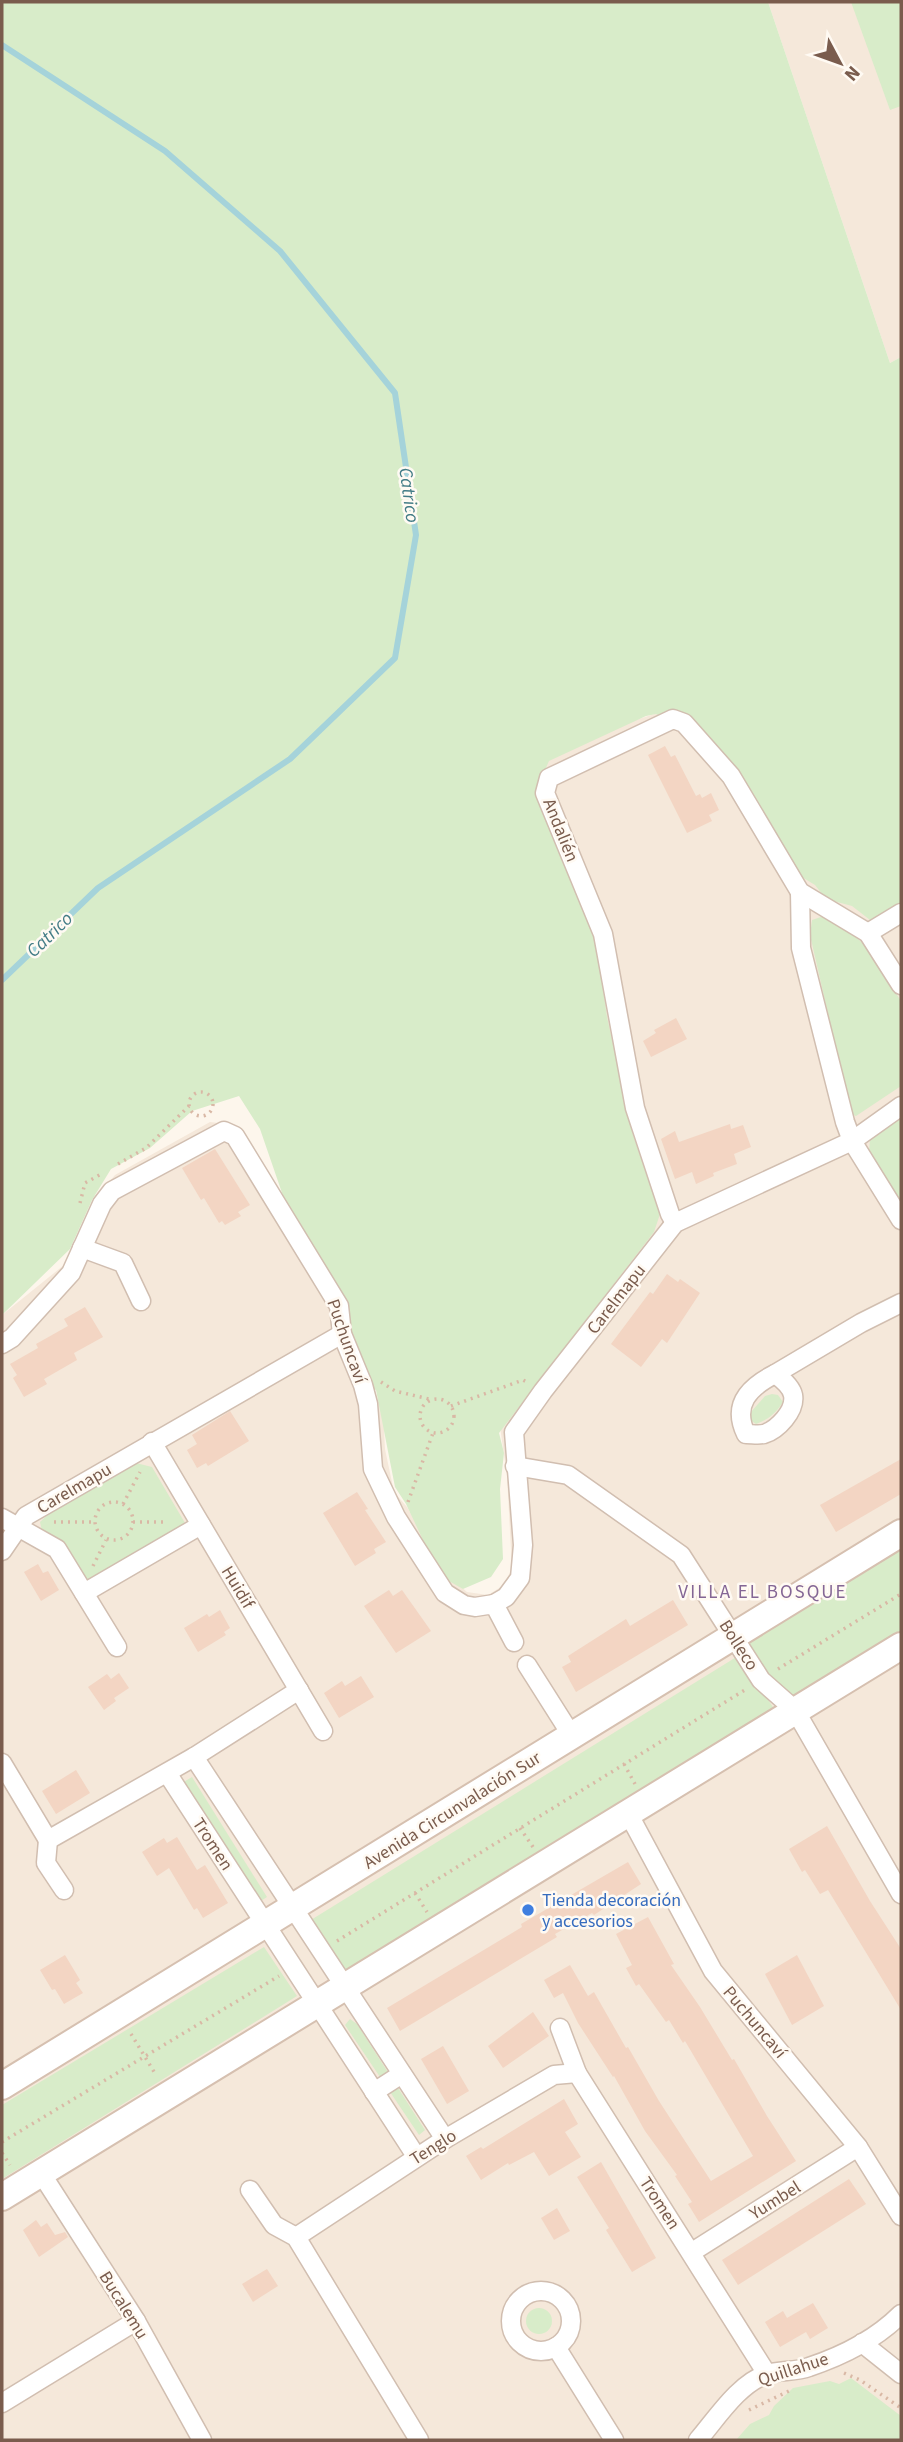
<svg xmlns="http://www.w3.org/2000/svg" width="903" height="2442" viewBox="0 0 903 2442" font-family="'Source Sans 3',sans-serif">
<rect width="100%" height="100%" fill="#fdf6ec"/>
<g fill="#f5e8da">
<path d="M768 2H901V357L890 363Z"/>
<path d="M676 707 901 900V2440H2V1315L69 1261 99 1194 115 1175 210 1122 235 1125 344 1287 351 1343 383 1411 385 1449 394 1492 407 1507 446 1574 467 1592 488 1595 504 1585 512 1568 507 1476 500 1427 515 759Z"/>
</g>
<g fill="#d8ecc9">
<path d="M2 2H768L890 363 901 357V903L870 920 852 906 826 899 815 885 772 859 735 796 682 727 656 714 646 716 549 761 536 790 595 933 607 1017 633 1135 660 1214 654 1232 499 1433 504 1453 500 1489 503 1559 491 1577 463 1589 440 1576 406 1504 395 1487 376 1390 361 1384 342 1326 291 1219 260 1129 239 1096 192 1111 150 1148 111 1169 92 1200 70 1249 2 1315Z"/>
<path d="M851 2H901V106L890 110Z"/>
<path d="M824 916 844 924 865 946 901 1001V1086L856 1116 851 1114 810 935 812 920Z"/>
<path d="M901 1114V1208L869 1154 870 1138Z"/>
<path d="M772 1394 778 1395 783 1402C775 1414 769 1419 756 1424L750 1420V1413L765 1396Z"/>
<path d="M136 1463 152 1467 185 1523 92 1580 84 1578 42 1531 40 1522 51 1512Z"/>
<path d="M901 1549V1632L791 1700 766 1677 747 1644Z"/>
<path d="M738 1656 775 1710 341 1975 306 1923Z"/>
<path d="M192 1777 267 1897 256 1904 182 1783Z"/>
<path d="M264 1947 297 1996 2 2179V2105Z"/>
<path d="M350 2019 357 2024 425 2130 419 2135 345 2025Z"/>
<circle cx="539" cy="2321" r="13"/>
<path d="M851 2378 901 2416V2440H736L750 2424 769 2415 774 2406 793 2388 830 2381 839 2384Z"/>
</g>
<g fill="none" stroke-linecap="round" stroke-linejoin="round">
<path stroke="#a5d3da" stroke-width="6" d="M2 45 165 151 280 251 395 393 416 535 395 658 290 759 98 888 2 980"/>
</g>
<g fill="#f3d5c3">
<path d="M665 746 671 757 675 755 696 796 700 794 702 798 711 793 719 810 709 815 712 821 687 833 648 755Z"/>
<path d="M676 1018 687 1039 651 1057 643 1041 656 1033 654 1030Z"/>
<path d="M730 1124 731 1129 743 1125 751 1147 734 1154 737 1164 713 1173 714 1176 696 1184 692 1172 675 1179 661 1139 675 1131 679 1142Z"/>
<path d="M215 1149 250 1205 238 1212 241 1216 225 1225 222 1221 219 1223 204 1198 201 1200 182 1168Z"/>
<path d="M667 1274 678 1282 680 1279 700 1293 667 1343 662 1339 641 1367 611 1344 650 1292 653 1294Z"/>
<path d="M85 1307 103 1337 74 1353 77 1360 44 1379 47 1384 24 1397 13 1378 17 1375 10 1364 38 1348 36 1344 68 1326 64 1319Z"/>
<path d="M230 1411 249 1441 208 1466 206 1463 197 1468 187 1450 197 1444 192 1435Z"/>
<path d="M901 1459V1494L836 1532 820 1505Z"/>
<path d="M357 1492 368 1509 365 1510 386 1542 374 1549 376 1553 355 1566 323 1513Z"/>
<path d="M38 1564 43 1573 48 1571 59 1590 41 1601 24 1572Z"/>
<path d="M389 1590 393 1596 402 1590 431 1631 396 1653 364 1606Z"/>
<path d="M673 1600 688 1625 576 1692 562 1667 571 1662 568 1656 626 1619 630 1626Z"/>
<path d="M220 1610 230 1628 224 1632 226 1635 198 1652 184 1628 207 1614 209 1617Z"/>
<path d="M119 1673 129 1688 114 1698 116 1701 104 1710 88 1687 107 1674 111 1679Z"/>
<path d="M361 1676 374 1697 339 1718 324 1693 342 1681 345 1686Z"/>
<path d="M76 1770 90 1793 56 1814 42 1791Z"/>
<path d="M827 1826 870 1901 901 1949V2010L828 1890 820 1894 805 1870 802 1872 789 1849Z"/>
<path d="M177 1837 197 1870 205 1865 228 1903 203 1918 197 1908 194 1910 169 1868 157 1876 142 1852 164 1838 167 1843Z"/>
<path d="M628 1862 641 1884 594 1915 592 1913 555 1934 557 1937 400 2031 387 2008 522 1927 521 1924Z"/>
<path d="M648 1917 674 1964 671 1965 700 2007 732 2060 734 2059 767 2116 796 2161 699 2222 688 2204 692 2202 675 2176 677 2175 645 2131 614 2076 613 2077 578 2023 563 1993 554 1998 544 1980 570 1965 588 1996 594 1992 626 2048 628 2047 659 2101 711 2181 753 2156 685 2041 683 2043 669 2020 666 2022 639 1984 636 1986 626 1968 632 1965 616 1934Z"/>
<path d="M65 1955 80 1980 76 1983 83 1993 64 2004 55 1989 52 1990 40 1970Z"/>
<path d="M797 1955 824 2006 792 2025 765 1974Z"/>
<path d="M533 2012 549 2036 503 2068 488 2046Z"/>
<path d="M443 2046 469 2091 447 2104 421 2059Z"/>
<path d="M564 2099 578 2124 565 2132 581 2157 549 2176 534 2152 509 2165 508 2163 481 2180 466 2156 481 2147 483 2149Z"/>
<path d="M601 2162 656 2258 632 2272 606 2230 609 2228 577 2177Z"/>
<path d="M849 2179 866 2204 738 2285 722 2260Z"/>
<path d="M557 2208 570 2231 554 2240 541 2218Z"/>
<path d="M36 2220 41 2227 47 2223 55 2235 65 2232 68 2237 39 2257 23 2230Z"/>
<path d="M267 2269 278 2286 253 2302 242 2284Z"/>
<path d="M813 2303 828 2328 810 2339 806 2332 780 2347 765 2322 783 2311 787 2318Z"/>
</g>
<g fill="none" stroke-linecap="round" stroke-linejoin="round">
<g stroke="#d1beb0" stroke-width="21">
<g id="street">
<path d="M800 892 801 948 845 1122 852 1141 901 1220"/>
<path d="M868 933 901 913"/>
<path d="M675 1223 670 1214 635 1108 603 934 545 793 549 778 673 719 684 723 731 776 800 892 868 933 901 985"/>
<path d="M82 1248 123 1263 141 1301"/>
<path d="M2 1344 12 1338 71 1273 102 1204 112 1191 224 1131 235 1136 339 1306 342 1334 363 1385 368 1404 373 1469 396 1517 445 1593 464 1605 475 1607 494 1604 514 1642"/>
<path d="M775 1374C782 1379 791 1386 793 1395 796 1411 777 1430 764 1434 758 1435 752 1434 746 1434 732 1405 749 1387 775 1374Z"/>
<path d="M775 1374 861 1323 901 1303"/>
<path d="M152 1442 323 1731"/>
<path d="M515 1466 568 1475 681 1555 761 1680 795 1710 901 1894"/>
<path d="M2 1518 57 1549 117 1647"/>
<path d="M2 1551 26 1516 342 1334"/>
<path d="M84 1593 201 1525"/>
<path d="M494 1604 506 1597 520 1578 523 1545 514 1432 543 1391 675 1223 852 1141 901 1106"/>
<path d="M527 1665 572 1736"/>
<path d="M194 1757 445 2139"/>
<path d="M2 1763 48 1840 194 1757 299 1690"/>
<path d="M167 1773 416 2156"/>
<path d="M628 1813 713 1971 858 2147 901 2216"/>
<path d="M48 1840 46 1863 64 1890"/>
<path d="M560 2028 577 2073 767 2374"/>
<path d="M374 2092 402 2074"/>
<path d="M41 2173 136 2321 202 2440"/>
<path d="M250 2190 274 2225 296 2237 419 2440"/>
<path d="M296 2237 445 2139 554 2075 577 2073"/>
<path d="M692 2252 858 2147"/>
<circle cx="541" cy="2321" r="30"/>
<path d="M862 2343 901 2374"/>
<path d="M556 2347 614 2440"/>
<path d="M2 2403 136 2321"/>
<path d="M698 2440C717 2418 738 2384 767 2374 780 2370 796 2372 809 2367 842 2356 877 2338 901 2314"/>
</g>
</g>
<g stroke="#d6c0b0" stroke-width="30">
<g id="secondary">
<path d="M2 2086 901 1533"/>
<path d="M2 2197 901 1646"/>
</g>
</g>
<g stroke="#d9b8a5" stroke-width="3.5" stroke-dasharray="2 5" stroke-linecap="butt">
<circle cx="201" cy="1104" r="12"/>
<path d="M118 1164 146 1148 189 1106"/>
<path d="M80 1203 85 1183 103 1173"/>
<path d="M381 1382 395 1391 429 1399"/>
<circle cx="437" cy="1416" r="17"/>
<path d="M451 1406 523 1380 529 1383"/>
<circle cx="114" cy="1521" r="19"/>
<path d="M408 1502 433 1433"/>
<path d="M123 1504 140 1472"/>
<path d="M54 1522H94"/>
<path d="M133 1522H166"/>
<path d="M93 1566 106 1540"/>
<path d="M778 1669 901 1594"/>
<path d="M624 1764 635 1784"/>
<path d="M520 1828 533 1847"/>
<path d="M415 1893 427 1912"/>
<path d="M337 1941 748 1688"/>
<path d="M131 2034 156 2075"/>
<path d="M2 2142 279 1976"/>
<path d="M2 2153 10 2165"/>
<path d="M844 2373 860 2380 901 2408"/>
<path d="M749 2410 789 2391"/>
</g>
<use href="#street" stroke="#fff" stroke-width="18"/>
<use href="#secondary" stroke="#fff" stroke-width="26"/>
</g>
<circle fill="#3f7fe0" stroke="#fffaf3" stroke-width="2.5" cx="528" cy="1910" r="7"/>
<g text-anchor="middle" stroke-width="5" stroke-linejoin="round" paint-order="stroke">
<g font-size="18" fill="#7a5c4d" stroke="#fffaf3">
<text transform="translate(561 830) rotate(68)" y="6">Andalién</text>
<text transform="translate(616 1299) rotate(-52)" y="6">Carelmapu</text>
<text transform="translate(347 1341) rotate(71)" y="6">Puchuncaví</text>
<text transform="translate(74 1488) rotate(-30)" y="6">Carelmapu</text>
<text transform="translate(238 1587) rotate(59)" y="6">Huidif</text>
<text transform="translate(739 1645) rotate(57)" y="6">Bolleco</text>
<text transform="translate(452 1810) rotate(-32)" y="6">Avenida Circunvalación Sur</text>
<text transform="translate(213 1844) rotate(57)" y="6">Tromen</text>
<text transform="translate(755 2022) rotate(50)" y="6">Puchuncaví</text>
<text transform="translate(433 2147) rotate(-32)" y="6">Tenglo</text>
<text transform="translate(775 2200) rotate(-32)" y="6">Yumbel</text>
<text transform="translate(660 2203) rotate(57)" y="6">Tromen</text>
<text transform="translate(124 2305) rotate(58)" y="6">Bucalemu</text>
<text transform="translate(793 2369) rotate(-18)" y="6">Quillahue</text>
</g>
<g font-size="18" fill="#366cbe" stroke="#fffaf3" text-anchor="start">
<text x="542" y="1906">Tienda decoración<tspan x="542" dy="21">y accesorios</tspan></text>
</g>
<g font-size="19" font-style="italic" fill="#437c86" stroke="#fffaf3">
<text transform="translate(410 495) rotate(82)" y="7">Catrico</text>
<text transform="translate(49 934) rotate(-44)" y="7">Catrico</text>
</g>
<g font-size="19" letter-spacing="2" fill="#846695" stroke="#fffaf3">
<text x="763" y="1598">VILLA EL BOSQUE</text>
</g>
</g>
<rect width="903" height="2442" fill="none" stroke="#7a5c4d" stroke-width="7"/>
<g transform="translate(840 63) rotate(131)" stroke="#fffaf3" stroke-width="5" paint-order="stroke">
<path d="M0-5L12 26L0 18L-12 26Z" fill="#7a5c4d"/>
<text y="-10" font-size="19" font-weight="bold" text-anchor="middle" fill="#7a5c4d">N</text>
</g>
</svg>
